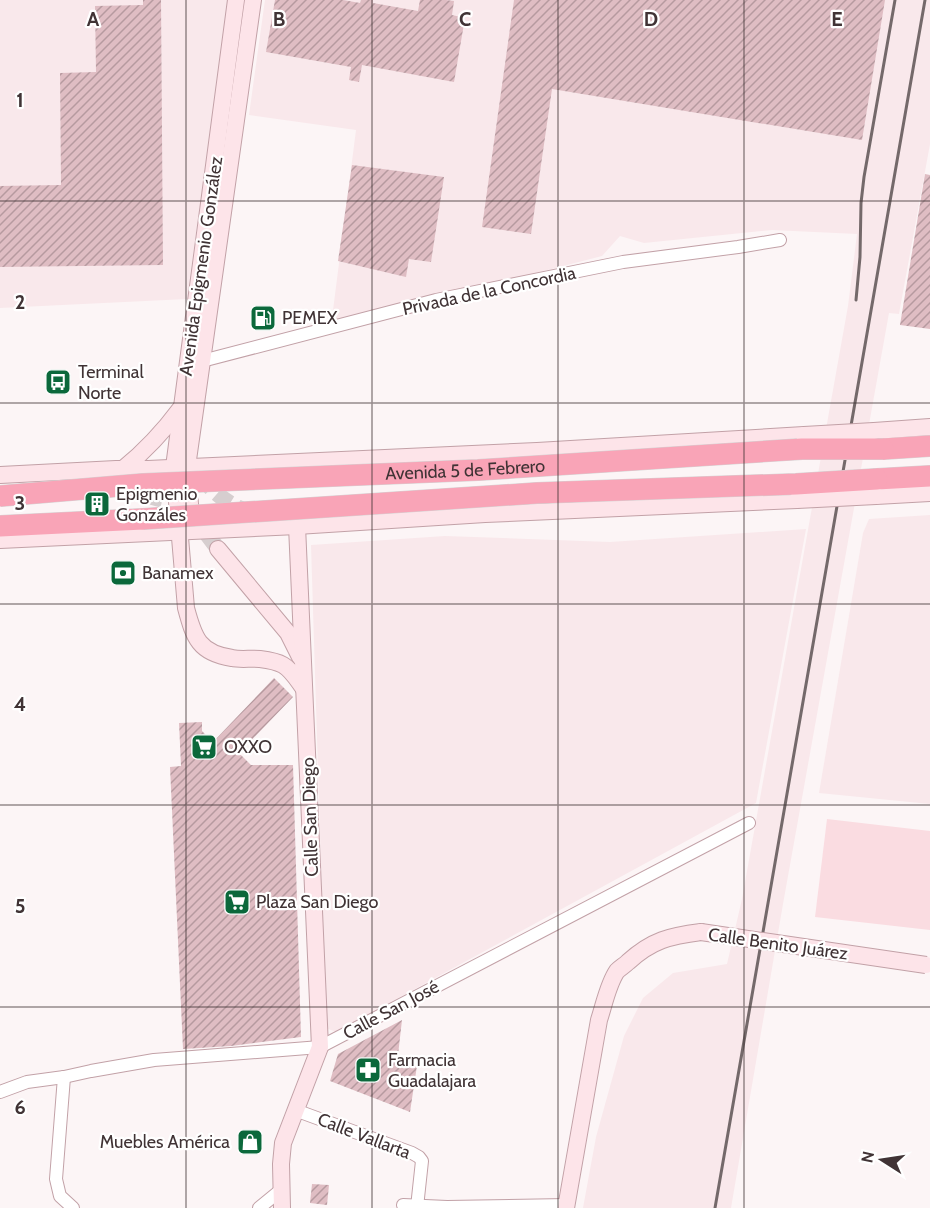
<svg xmlns="http://www.w3.org/2000/svg" width="930" height="1208" viewBox="0 0 930 1208" font-family="Cabin,sans-serif">
<defs>
<pattern id="building-hatch" width="6" height="6" patternUnits="userSpaceOnUse" patternTransform="scale(1.5)"><rect width="6" height="6" fill="#dfbdc3"/><path d="M-1 1l2-2M0 6l6-6M5 7l2-2" fill="none" stroke="#b69a9f"/></pattern>
</defs>
<rect width="100%" height="100%" fill="#fcf5f6"/>
<g fill="#f9e8eb">
<path d="M0 0H228L187 299 0 308Z"/>
<path d="M265 0H930V144L899 314 889 313 783 904 731 1208H583L596 1137 624 1036 643 998 673 973 727 964 742 899 848 306 857 234 772 230 644 243 620 236 602 256 331 326 356 130 249 115Z"/>
<path d="M930 515V804L819 793 863 533 869 519Z"/>
<path d="M806 529 756 803 336 1032 326 1028 311 545 445 536 610 542Z"/>
</g>
<path fill="#fadce1" d="M827 819 930 831V930L815 917Z"/>
<g fill="url(#building-hatch)">
<path d="M143 0H161L163 265 0 267V186L61 185 60 73 96 72 95 6 143 5Z"/>
<path d="M275 0H343L360 3 361 0H373V3L418 11 420 0H446L454 1 452 15 465 18 454 82 362 65 359 82 349 80 351 67 266 52Z"/>
<path d="M514 0H885L862 140 552 89 531 234 482 227Z"/>
<path d="M352 165 444 177 431 262 409 259 406 277 338 261Z"/>
<path d="M925 174 930 175V329L900 325Z"/>
<path d="M274 678 293 697 239 753 251 765H293L301 1037 231 1046 183 1049 170 767 181 766 179 723 202 722V731L213 742Z"/>
<path d="M402 1020 398 1055 418 1059 410 1112 330 1081 338 1054Z"/>
<path d="M312 1184 329 1185 327 1205 310 1203Z"/>
</g>
<g fill="none" stroke-linecap="round" stroke-linejoin="round">
<g stroke="#d6cecf" stroke-width="16" stroke-dasharray="16 8" stroke-linecap="butt">
<path d="M201 476C212 492 231 507 250 512"/>
<path d="M124 489 167 501 197 521 218 549"/>
</g>
<g stroke="#c2a1a7" stroke-width="14">
<g id="street">
<path d="M202 361 436 300 623 262 738 247 780 240"/>
<path d="M64 1077 56 1179 60 1196 73 1208"/>
<path d="M0 1092 27 1082 64 1077 91 1071 154 1060 320 1047 749 823"/>
<path d="M295 1110 412 1153 419 1157 422 1161 417 1207"/>
<path d="M403 1205 447 1207 567 1205"/>
<path d="M259 1208 281 1190"/>
</g>
</g>
<g stroke="#c2a1a7" stroke-width="18">
<g id="secondary">
<path d="M236 0 174 467 186 608C194 638 199 653 232 658 241 660 251 658 260 659 268 660 276 661 283 665 292 670 298 681 304 689"/>
<path d="M874 431 930 427"/>
<path d="M123 469C145 451 163 432 180 409"/>
<path d="M0 475 116 469H148L537 451 804 435"/>
<path d="M876 496 930 493"/>
<path d="M192 528 187 467 253 0"/>
<path d="M0 540 297 526 485 514 797 500"/>
<path d="M218 549 288 633 300 657"/>
<path d="M282 1208 281 1164 283 1143 320 1047 297 526"/>
<path d="M566 1208 599 1020C604 1005 608 984 617 971 620 968 625 965 628 962 652 940 670 936 701 932"/>
</g>
</g>
<g stroke="#d5d2d3" stroke-width="22">
<g id="highway">
<path d="M883 449 930 446"/>
<path d="M877 479 930 476"/>
<path d="M0 526 143 519"/>
</g>
</g>
<use href="#street" stroke="#fff" stroke-width="12"/>
<use href="#secondary" stroke="#fde4e9" stroke-width="16"/>
<use href="#highway" stroke="#f9a4b7" stroke-width="21"/>
<g stroke="#74696a" stroke-width="3">
<path d="M856 300 860 257 861 203 864 177 895 0"/>
<path d="M715 1208 925 0"/>
</g>
<g stroke="#c2a1a7" stroke-width="18" stroke-linecap="butt">
<g id="secondary-bridge">
<path d="M804 435 874 431"/>
<path d="M797 500 876 496"/>
<path d="M701 932 926 965"/>
</g>
</g>
<g stroke="#d5d2d3" stroke-width="22" stroke-linecap="butt">
<g id="highway-bridge">
<path id="s1" d="M0 496 143 484 478 470 802 449H883"/>
<path d="M143 519 537 493 796 484 877 479"/>
</g>
</g>
<use href="#secondary-bridge" stroke="#fde4e9" stroke-width="16"/>
<use href="#highway-bridge" stroke="#f9a4b7" stroke-width="21"/>
</g>
<path fill="none" stroke="#403335" stroke-width="1.5" stroke-opacity="0.55" d="M186 0V1208M372 0V1208M558 0V1208M744 0V1208M0 201H930M0 403H930M0 604H930M0 805H930M0 1007H930"/>
<defs>
<g id="fuel-square" transform="scale(1.35)"><rect x="-9" y="-9" width="18" height="18" rx="4" fill="#0b683b" stroke="#fff"/><path d="M-5.5-6h7V0h2V4h1.3V-2.5L3-4.5l.8-.8L6-3V5H2.5V1h-1V6h-7ZM-4.2-4.7v3.2H.2V-4.7Z" fill="#fff"/></g>
<g id="bus-square" transform="scale(1.35)"><rect x="-9" y="-9" width="18" height="18" rx="4" fill="#0b683b" stroke="#fff"/><path d="M-5-6H5V4H4V6H2V4H-2V6H-4V4H-5ZM-3.5-4V0h7V-4ZM-3.5 1.2v1.5H-2V1.2ZM2 1.2v1.5H3.5V1.2Z" fill="#fff"/></g>
<g id="building-square" transform="scale(1.35)"><rect x="-9" y="-9" width="18" height="18" rx="4" fill="#0b683b" stroke="#fff"/><path d="M-4-6H4V6H1V3H-1V6H-4ZM-2.5-4.3h1.7v1.8h-1.7ZM.8-4.3h1.7v1.8H.8ZM-2.5-1h1.7V.8h-1.7ZM.8-1h1.7V.8H.8Z" fill="#fff"/></g>
<g id="bank-square" transform="scale(1.35)"><rect x="-9" y="-9" width="18" height="18" rx="4" fill="#0b683b" stroke="#fff"/><path d="M-6-4H6V4H-6ZM0-2.3a2.3 2.3 0 1 0 0 4.6a2.3 2.3 0 1 0 0-4.6Z" fill="#fff"/></g>
<g id="supermarket-square" transform="scale(1.35)"><rect x="-9" y="-9" width="18" height="18" rx="4" fill="#0b683b" stroke="#fff"/><path d="M-6-5.5h2.5l.6 2H6L4.5 2H-2.5L-4.4-4H-6ZM-1.5 3.2a1.3 1.3 0 1 0 .1 0ZM3 3.2a1.3 1.3 0 1 0 .1 0Z" fill="#fff"/></g>
<g id="pharmacy-square" transform="scale(1.35)"><rect x="-9" y="-9" width="18" height="18" rx="4" fill="#0b683b" stroke="#fff"/><path d="M-2-6h4v4h4v4h-4v4h-4v-4h-4v-4h4Z" fill="#fff"/></g>
<g id="shop-square" transform="scale(1.35)"><rect x="-9" y="-9" width="18" height="18" rx="4" fill="#0b683b" stroke="#fff"/><path d="M-5-2.5h2.3a2.7 3.5 0 0 1 5.4 0H5L5.5 6h-11ZM-1.5-2.5h3a1.5 2.3 0 0 0-3 0Z" fill="#fff"/></g>
</defs>
<g fill-rule="evenodd">
<use href="#fuel-square" x="263" y="318"/>
<use href="#bus-square" x="58" y="382"/>
<use href="#building-square" x="97" y="504"/>
<use href="#bank-square" x="123" y="573"/>
<use href="#supermarket-square" x="204" y="747"/>
<use href="#supermarket-square" x="237" y="902"/>
<use href="#pharmacy-square" x="368" y="1070"/>
<use href="#shop-square" x="250" y="1142"/>
</g>
<g text-anchor="middle" stroke-width="4.5" stroke-linejoin="round" paint-order="stroke">
<g font-size="18" fill="#403335" stroke="#fff">
<text transform="translate(201 266) rotate(-82)" y="6">Avenida Epigmenio González</text>
<text transform="translate(489 291) rotate(-12)" y="6">Privada de la Concordia</text>
<text dy="6" stroke="none"><textPath href="#s1" startOffset="466">Avenida 5 de Febrero</textPath></text>
<text transform="translate(310 817) rotate(-92)" y="6">Calle San Diego</text>
<text transform="translate(778 944) rotate(8)" y="6">Calle Benito Juárez</text>
<text transform="translate(391 1010) rotate(-28)" y="6">Calle San José</text>
<text transform="translate(364 1136) rotate(21)" y="6">Calle Vallarta</text>
</g>
<g font-size="18" fill="#403335" stroke="#fff" text-anchor="start">
<text x="282" y="324">PEMEX</text>
<text x="78" y="378">Terminal<tspan x="78" dy="21">Norte</tspan></text>
<text x="116" y="500">Epigmenio<tspan x="116" dy="21">Gonzáles</tspan></text>
<text x="142" y="579">Banamex</text>
<text x="224" y="753">OXXO</text>
<text x="256" y="908">Plaza San Diego</text>
<text x="388" y="1066">Farmacia<tspan x="388" dy="21">Guadalajara</tspan></text>
<text x="230" y="1148" text-anchor="end">Muebles América</text>
</g>
</g>
<g font-size="20" text-anchor="middle" font-weight="bold" fill="#403335" stroke="#fff" stroke-width="4.5" stroke-linejoin="round" paint-order="stroke">
<text x="93" y="26">A</text>
<text x="279" y="26">B</text>
<text x="465" y="26">C</text>
<text x="651" y="26">D</text>
<text x="837" y="26">E</text>
<text x="20" y="107">1</text>
<text x="20" y="309">2</text>
<text x="20" y="510">3</text>
<text x="20" y="711">4</text>
<text x="20" y="913">5</text>
<text x="20" y="1114">6</text>
</g>
<g transform="translate(882 1160) rotate(282)" stroke="#ffffff" stroke-width="4.5" paint-order="stroke">
<path d="M0-4.5L10 22L0 15L-10 22Z" fill="#403335"/>
<text y="-9" font-size="16" font-weight="bold" text-anchor="middle" fill="#403335">N</text>
</g>
</svg>
